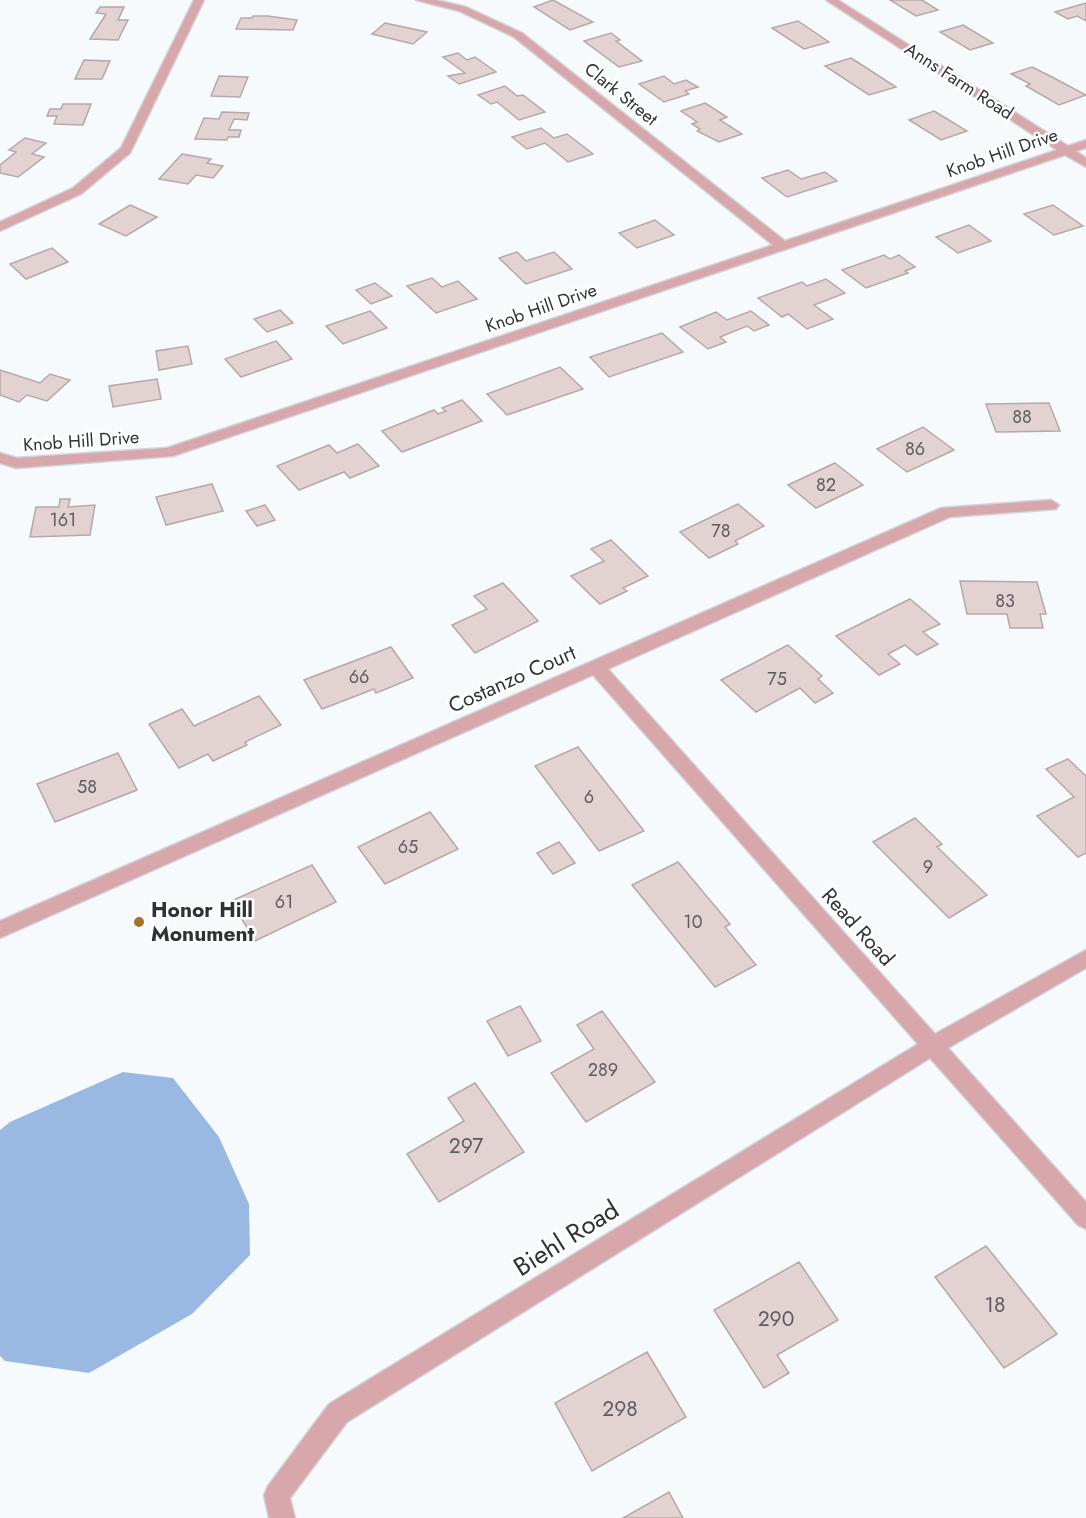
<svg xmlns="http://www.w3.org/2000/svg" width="1086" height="1518" viewBox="0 0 1086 1518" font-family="Jost,sans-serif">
<rect width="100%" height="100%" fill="#f6fafd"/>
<path fill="#9ab9e2" d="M123 1072 173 1078 219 1137 249 1204 250 1255 192 1314 89 1373 5 1361 0 1356V1130L10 1122Z"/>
<g fill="#e2d3d2" stroke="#b5a8a6" stroke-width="1.5">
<path d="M553 0 593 22 570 30 534 7Z"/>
<path d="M890 0H922L938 10 916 16Z"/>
<path d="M1086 3V21L1077 16 1068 19 1055 12Z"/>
<path d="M100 7H124L118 20H128L118 40 90 39 106 14 96 13Z"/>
<path d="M253 16H268L297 20 293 30 236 29 241 18H252Z"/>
<path d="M798 21 829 42 804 49 772 28Z"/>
<path d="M385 23 427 32 413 44 372 34Z"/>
<path d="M963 25 993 43 970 50 940 32Z"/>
<path d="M611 33 620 40 616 41 642 61 619 67 584 41Z"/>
<path d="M458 53 467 60 475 57 496 72 459 84 448 76 465 73 443 57Z"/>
<path d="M851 58 896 87 869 95 825 66Z"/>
<path d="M84 60 110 61 102 79H75Z"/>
<path d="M1032 67 1052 77 1086 95 1059 105 1026 86 1030 84 1011 74Z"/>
<path d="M219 76 248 77 240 97 211 96Z"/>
<path d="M664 76 674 84 686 80 698 87 685 91 689 94 664 102 639 84Z"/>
<path d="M505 86 517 96 523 95 545 112 519 120 497 102 491 104 478 95Z"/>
<path d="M705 103 727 117 720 120 742 134 719 142 697 131 700 129 692 124 697 122 681 111Z"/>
<path d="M63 104H91L83 125 54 124 57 116H47L50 109H61Z"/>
<path d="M934 111 967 131 941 140 909 120Z"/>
<path d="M222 112 249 113 247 120 234 119 229 130H241L239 137H228L227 140 195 139 204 118 219 119Z"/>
<path d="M541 128 554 138 567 134 593 154 568 162 545 143 527 149 512 137Z"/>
<path d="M25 138 46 143 32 154 44 157 18 177 0 173V165L16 152 9 150Z"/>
<path d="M182 154 211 159 207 163 223 166 213 178 196 175 188 184 159 179Z"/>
<path d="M788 170 801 179 825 172 837 181 787 197 762 178Z"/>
<path d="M130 205 157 217 126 236 99 224Z"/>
<path d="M1053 205 1083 226 1054 235 1024 214Z"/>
<path d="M655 220 674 235 637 248 619 233Z"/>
<path d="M969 225 991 241 958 253 936 237Z"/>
<path d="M52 248 68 262 26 279 10 264Z"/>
<path d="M517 252 526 261 554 252 572 269 526 284 499 258Z"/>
<path d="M884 255 890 259 899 255 915 267 905 271 908 273 866 288 842 270Z"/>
<path d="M432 278 442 287 458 281 477 299 436 313 407 286Z"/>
<path d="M826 279 845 293 814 305 833 319 807 329 788 314 782 317 758 298 802 282 807 286Z"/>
<path d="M375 283 392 296 371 304 356 290Z"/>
<path d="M280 310 293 323 267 332 254 319Z"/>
<path d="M370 311 387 328 343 344 326 326Z"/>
<path d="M751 311 769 325 754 331 747 326 720 337 726 342 708 349 680 327 716 312 727 320Z"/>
<path d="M662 333 683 352 609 377 590 357Z"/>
<path d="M276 341 292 359 241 377 225 359Z"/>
<path d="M188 346 192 364 159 370 156 351Z"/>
<path d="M560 367 583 389 507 415 487 394Z"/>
<path d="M0 370 40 383 50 374 70 380 47 401 27 395 19 402 0 395Z"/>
<path d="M157 379 161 399 113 407 109 386Z"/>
<path d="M462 400 482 421 402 452 382 431 434 410 438 414 446 411 442 408Z"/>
<path d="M1049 403 1060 431 996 432 986 404Z"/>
<path d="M923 427 954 450 907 472 877 449Z"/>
<path d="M358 444 379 466 350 478 344 472 299 490 277 466 329 445 337 453Z"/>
<path d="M835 463 863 485 816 508 788 485Z"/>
<path d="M212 484 223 511 166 525 156 497Z"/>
<path d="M60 499H70L68 507 95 505 90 535 30 537 36 507H59Z"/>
<path d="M738 504 764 526 735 541 738 544 709 558 680 532Z"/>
<path d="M265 505 275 520 257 526 246 511Z"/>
<path d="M611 540 648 576 623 588 627 591 600 604 571 576 604 561 591 549Z"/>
<path d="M960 581 1037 582 1046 614H1040L1043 628H1010L1007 614H967Z"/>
<path d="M503 583 538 621 475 653 452 625 487 609 474 596Z"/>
<path d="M910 599 940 624 923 632 938 644 917 655 905 645 888 654 900 664 879 675 836 636Z"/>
<path d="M788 645 822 676 818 679 833 693 815 703 800 688 756 712 721 680Z"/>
<path d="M391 647 413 678 376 693 374 689 322 709 304 680Z"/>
<path d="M259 696 281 725 245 742 247 745 213 761 208 754 179 768 149 724 182 709 194 726Z"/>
<path d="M578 747 644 831 599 851 535 766Z"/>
<path d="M118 753 137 790 55 822 37 784Z"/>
<path d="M1068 759 1086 776V853L1078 857 1037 816 1074 797 1046 769Z"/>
<path d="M430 812 458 849 385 884 358 847Z"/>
<path d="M915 818 942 844 937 847 987 895 949 918 873 842Z"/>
<path d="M559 842 575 863 553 874 537 853Z"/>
<path d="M678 862 730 924 725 927 756 965 715 987 632 885Z"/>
<path d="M312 865 336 902 255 941 231 901Z"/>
<path d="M520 1006 541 1041 508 1056 487 1021Z"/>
<path d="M602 1011 655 1082 586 1122 551 1073 594 1049 577 1025Z"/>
<path d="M475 1083 524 1152 439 1202 407 1154 464 1121 448 1098Z"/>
<path d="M986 1246 1057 1334 1004 1368 935 1277Z"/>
<path d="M799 1262 838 1320 777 1355 789 1373 764 1388 714 1310Z"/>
<path d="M647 1352 686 1417 592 1471 555 1403Z"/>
<path d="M669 1492 683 1518H623Z"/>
</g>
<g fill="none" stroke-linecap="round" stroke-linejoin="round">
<g stroke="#d2d6d9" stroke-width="3">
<g id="minor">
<path d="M194 0H204L130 153 81 194 0 231V222L73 188 121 148Z"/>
<path d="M416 0H436L466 7 522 33 785 241 1057 150 826 0H838L1068 146 1086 140V148L1076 151 1086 158V167L1065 155 173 456 16 468 0 463V453L17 458 167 448 773 245 514 37 459 11Z"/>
<path d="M1051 500 1059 505 1056 509 950 517 608 669 935 1034 1086 950V968L948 1048 1086 1202V1229L1078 1225 930 1058 347 1422 290 1498 295 1518H269L264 1495 268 1486 329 1404 918 1044 593 675 0 938V921L941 508Z"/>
</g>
</g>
<use href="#minor" fill="#d8a7ac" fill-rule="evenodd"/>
</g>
<circle fill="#a47228" stroke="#fff" stroke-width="2" cx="139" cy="922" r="6"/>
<g text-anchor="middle" stroke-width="5" stroke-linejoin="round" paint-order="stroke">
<g font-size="18" fill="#2f3337" stroke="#fff">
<text transform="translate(959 81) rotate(33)" y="6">Anns Farm Road</text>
<text transform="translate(621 94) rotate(39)" y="6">Clark Street</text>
<text transform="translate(1002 153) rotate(-19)" y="6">Knob Hill Drive</text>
<text transform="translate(541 308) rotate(-19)" y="6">Knob Hill Drive</text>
<text transform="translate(81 441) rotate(-4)" y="6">Knob Hill Drive</text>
</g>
<g font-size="18" fill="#5c5b5e">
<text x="1022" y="423">88</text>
<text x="915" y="455">86</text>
<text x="826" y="491">82</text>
<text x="63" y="526">161</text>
<text x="721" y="537">78</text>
<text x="1005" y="607">83</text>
<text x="359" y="683">66</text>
<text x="777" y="685">75</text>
<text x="87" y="793">58</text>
<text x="589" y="803">6</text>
<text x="408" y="853">65</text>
<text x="928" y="873">9</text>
<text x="284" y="908">61</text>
<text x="693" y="928">10</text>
<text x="603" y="1076">289</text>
</g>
<g font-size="21" fill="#2f3337" stroke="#fff">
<text transform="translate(512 679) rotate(-24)" y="7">Costanzo Court</text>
<text transform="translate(858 927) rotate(48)" y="7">Read Road</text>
</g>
<g font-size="21" font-weight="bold" fill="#2f3337" stroke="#fff" text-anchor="start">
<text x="151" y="917">Honor Hill<tspan x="151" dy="24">Monument</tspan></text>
</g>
<g font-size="21" fill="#5c5b5e">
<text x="466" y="1153">297</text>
<text x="995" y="1312">18</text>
<text x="776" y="1326">290</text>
<text x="620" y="1416">298</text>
</g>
<g font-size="26" fill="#2f3337" stroke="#fff">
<text transform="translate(566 1238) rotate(-32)" y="9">Biehl Road</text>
</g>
</g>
</svg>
